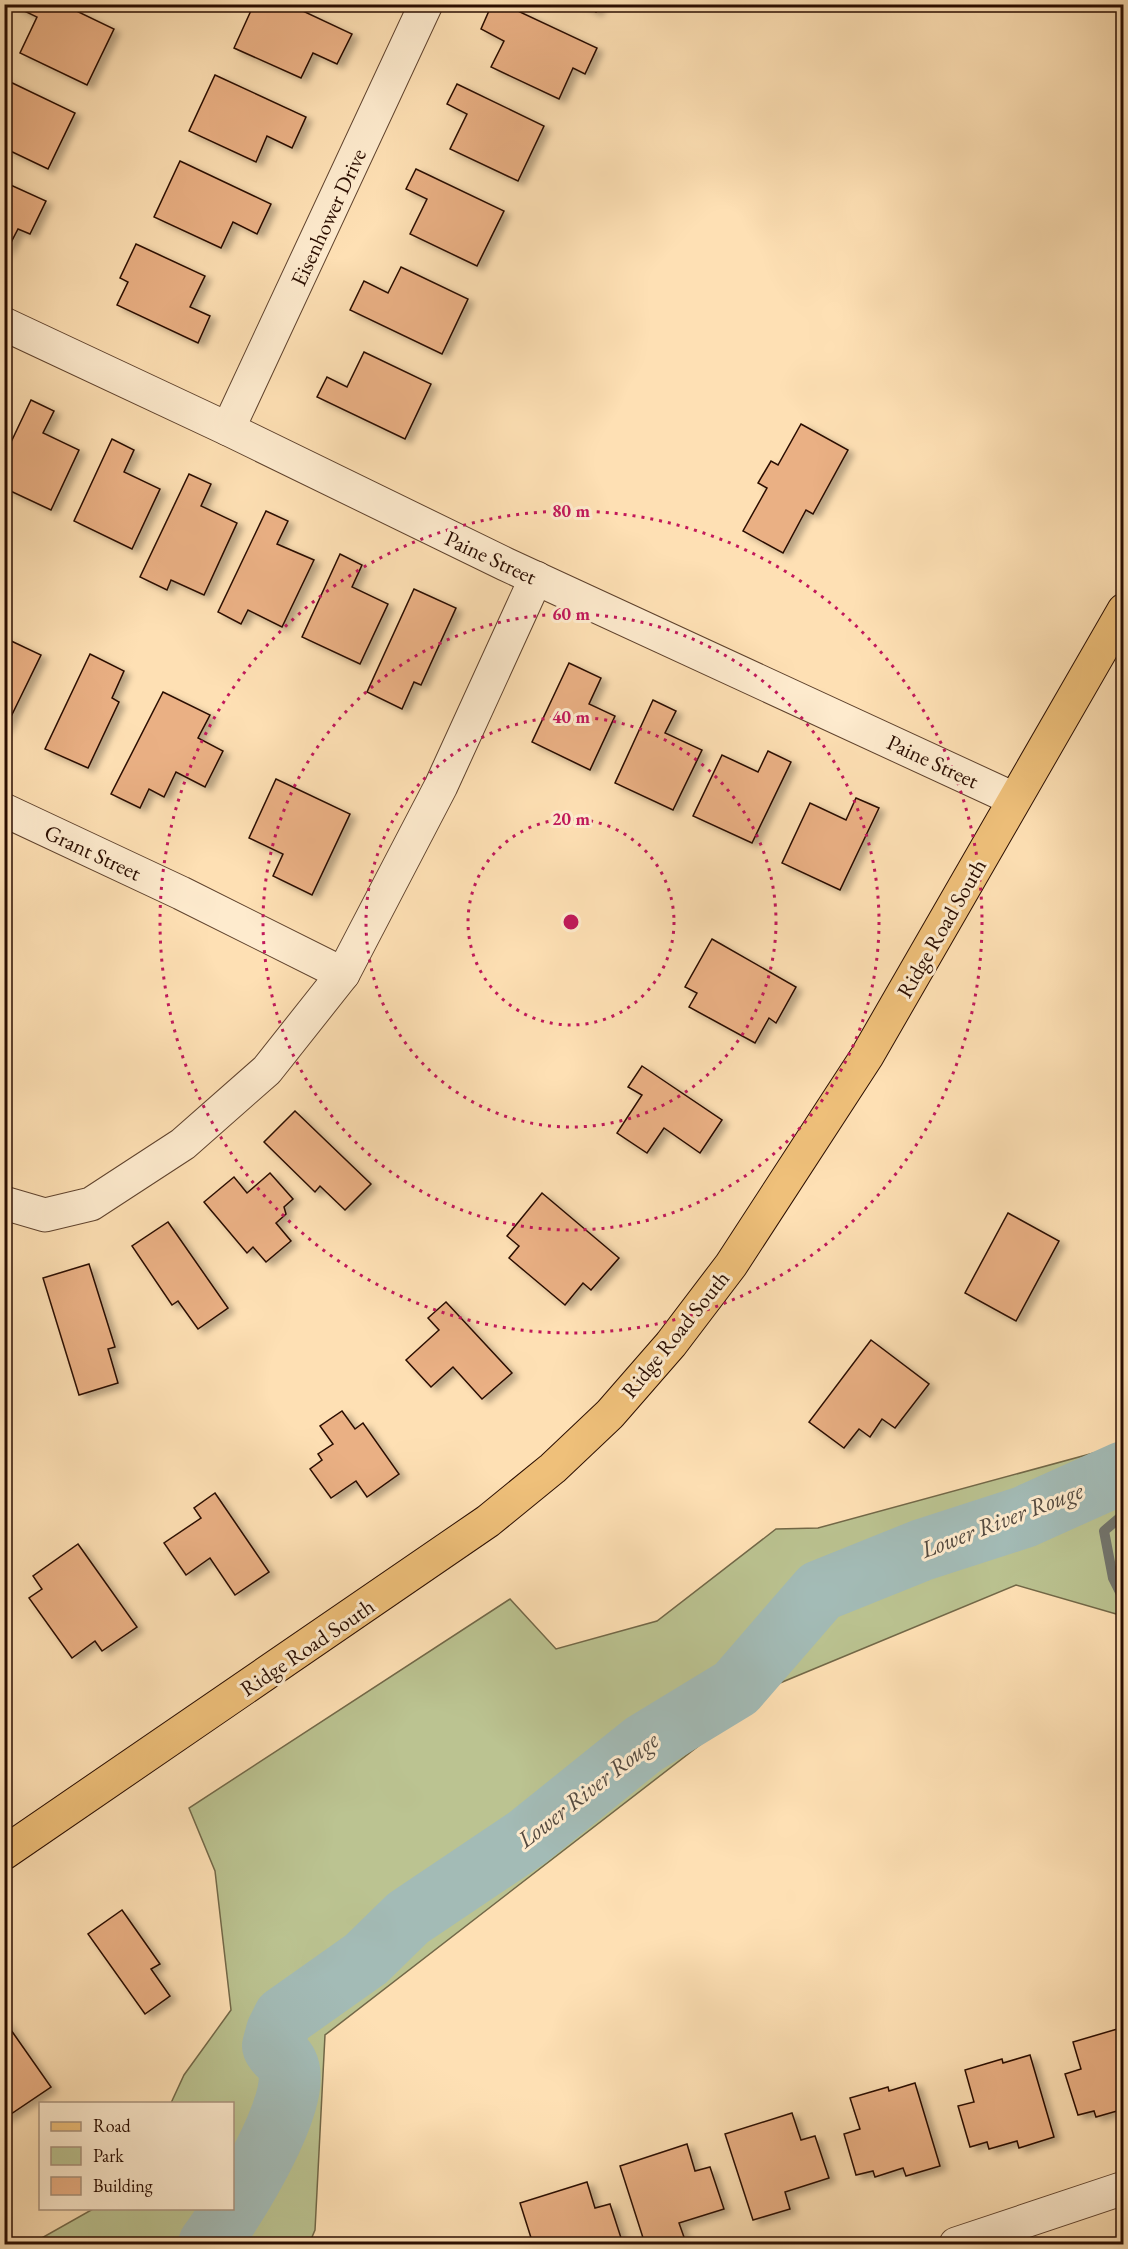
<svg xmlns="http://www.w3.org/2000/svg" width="1128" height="2249" viewBox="0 0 1128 2249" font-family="'EB Garamond',serif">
<defs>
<filter id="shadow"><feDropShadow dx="6" dy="4" stdDeviation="3" flood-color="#0004"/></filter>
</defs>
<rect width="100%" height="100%" fill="#fee0b4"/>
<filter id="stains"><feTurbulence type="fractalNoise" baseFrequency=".00333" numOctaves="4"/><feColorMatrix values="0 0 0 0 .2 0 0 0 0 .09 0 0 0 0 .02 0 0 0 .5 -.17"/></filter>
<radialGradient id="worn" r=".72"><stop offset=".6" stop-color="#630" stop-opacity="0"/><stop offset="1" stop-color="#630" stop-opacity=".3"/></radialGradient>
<path fill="#bbc391" stroke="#726848" stroke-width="1.5" d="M1123 1445V1616L1016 1585 780 1683 325 2035 315 2230 309 2244H31L93 2209 232 2208V2104L171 2103 184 2075 231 2010 215 1871 189 1808 510 1599 556 1649 657 1621 776 1529 818 1528Z"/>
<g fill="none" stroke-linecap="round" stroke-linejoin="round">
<path stroke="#73756d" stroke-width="10" d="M1124 1514 1104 1531 1113 1578 1124 1600"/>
<path stroke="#a3bbb6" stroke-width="62" d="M209 2244C231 2215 305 2099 287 2064 284 2057 276 2054 273 2046L277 2031 284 2017 366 1959 408 1918 527 1838 644 1744 736 1688 820 1591 922 1550 1024 1517 1124 1472"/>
</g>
<g fill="#eab084" stroke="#2a0d00" stroke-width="1.5" filter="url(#shadow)">
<path d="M18 4H62L114 29 87 85 20 53 37 17 16 7Z"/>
<path d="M254 4H288L352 34 337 64 313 53 301 78 234 48Z"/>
<path d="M492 4H503L597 48 585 74 573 68 559 99 491 67 504 41 481 29Z"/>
<path d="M582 4H600L596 12Z"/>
<path d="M215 75 306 117 292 148 267 136 256 162 189 131Z"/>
<path d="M4 79 75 113 48 169 4 148Z"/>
<path d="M457 84 544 126 518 181 450 149 467 114 447 104Z"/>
<path d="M180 161 271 204 257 234 233 222 221 248 154 217Z"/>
<path d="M416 169 504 211 477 266 410 234 427 199 406 189Z"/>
<path d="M4 182 46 201 30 234 18 229 6 252Z"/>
<path d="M136 244 205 276 190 307 210 316 198 343 117 305 128 282 120 278Z"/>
<path d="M401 267 468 299 442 354 350 310 364 281 388 293Z"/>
<path d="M364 352 431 384 405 439 317 397 327 377 347 387Z"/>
<path d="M31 400 54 411 43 433 79 450 51 510 4 488V457Z"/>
<path d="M801 424 848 450 813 514 806 510 783 553 743 531 767 488 758 483 771 461 778 465Z"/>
<path d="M112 439 134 450 124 472 160 489 132 549 74 521Z"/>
<path d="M189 474 211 484 201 506 237 523 204 595 171 580 167 590 140 577Z"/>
<path d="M266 511 288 521 277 544 314 560 282 627 248 610 241 624 218 612Z"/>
<path d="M340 554 362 565 352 587 388 604 360 664 302 637Z"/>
<path d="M414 589 456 608 421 685 414 682 402 709 367 692Z"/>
<path d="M7 639 41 655 4 731V643Z"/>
<path d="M90 654 124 671 112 698 119 702 88 768 45 749Z"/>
<path d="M569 663 601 678 589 704 615 716 590 770 532 742Z"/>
<path d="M163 692 210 715 198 738 223 751 205 787 176 772 164 797 149 789 140 808 111 794Z"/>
<path d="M653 700 676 711 665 733 702 750 673 810 615 783Z"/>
<path d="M768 751 791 762 752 843 693 816 722 755 758 772Z"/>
<path d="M276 779 350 814 312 895 273 876 283 854 249 838Z"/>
<path d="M856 798 879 808 840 890 782 863 810 803 846 820Z"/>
<path d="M712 939 796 987 776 1023 769 1018 755 1043 689 1007 697 993 685 987Z"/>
<path d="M642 1066 722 1120 700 1153 664 1128 647 1153 617 1133 642 1095 628 1087Z"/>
<path d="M295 1111 371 1184 345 1210 320 1186 315 1192 264 1142Z"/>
<path d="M270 1173 293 1199 284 1207 286 1214 276 1223 291 1241 266 1262 253 1247 247 1253 204 1202 234 1177 247 1193Z"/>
<path d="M542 1193 619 1258 591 1290 583 1283 565 1305 509 1258 519 1246 507 1236Z"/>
<path d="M1008 1213 1059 1241 1016 1321 965 1293Z"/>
<path d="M168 1222 228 1308 198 1329 178 1301 172 1305 132 1246Z"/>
<path d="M89 1264 115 1347 108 1349 118 1383 79 1395 43 1278Z"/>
<path d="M446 1302 512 1373 482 1399 453 1367 431 1387 406 1360 439 1330 428 1318Z"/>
<path d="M871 1340 929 1384 895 1428 882 1419 870 1437 859 1429 844 1448 809 1422Z"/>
<path d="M342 1411 355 1429 363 1423 399 1474 367 1497 356 1481 331 1498 310 1469 322 1460 318 1454 333 1444 320 1426Z"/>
<path d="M215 1493 269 1572 235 1595 210 1558 186 1575 164 1543 201 1518 194 1508Z"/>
<path d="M78 1544 137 1627 102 1651 95 1641 72 1658 29 1598 42 1589 33 1576Z"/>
<path d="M122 1910 160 1964 151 1969 170 1996 145 2014 88 1934Z"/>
<path d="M4 2020 51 2087 5 2118H4Z"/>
<path d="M1124 2027V2109L1096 2117 1094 2111 1078 2115 1065 2074 1081 2069 1073 2042Z"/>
<path d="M1030 2055 1054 2137 1019 2148 1017 2141 989 2149 987 2142 970 2147 958 2106 974 2102 965 2070 1002 2059 1003 2063Z"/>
<path d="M915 2083 940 2166 906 2176 903 2168 875 2177 873 2171 856 2175 844 2134 860 2129 850 2098 888 2087 889 2091Z"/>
<path d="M792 2113 801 2140 815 2136 829 2178 785 2192 790 2209 753 2220 725 2134Z"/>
<path d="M687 2144 695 2171 710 2167 724 2209 679 2223 685 2240 671 2244H645L620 2166Z"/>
<path d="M587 2182 595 2208 610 2204 623 2244H533L520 2203Z"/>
</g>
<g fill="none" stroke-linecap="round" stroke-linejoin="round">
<g stroke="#5f422d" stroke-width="35">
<g id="minor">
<path d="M4 324 228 429 505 564 1014 799"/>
<path d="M228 429 426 4"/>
<path d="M4 810 181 893 343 974 267 1070 183 1144 91 1204 45 1215 4 1203"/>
<path d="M343 974 441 786 536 578"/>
<path d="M956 2244 1124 2188"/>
</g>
</g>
<g stroke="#2a0d00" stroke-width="35">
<path id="major" d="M4 1853 488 1521 553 1468 610 1414 671 1344 731 1265 867 1056 1124 610"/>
</g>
<use href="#minor" stroke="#feebce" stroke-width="33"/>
<use href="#major" stroke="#efc07a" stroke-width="33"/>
</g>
<g fill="none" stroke="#c2185b" stroke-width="3" stroke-dasharray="3 6">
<circle cx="571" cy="922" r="103"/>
<circle cx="571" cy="922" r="205"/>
<circle cx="571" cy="922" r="308"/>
<circle cx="571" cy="922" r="411"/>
</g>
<g text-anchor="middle" stroke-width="6" stroke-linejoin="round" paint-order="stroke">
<g font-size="22" fill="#2a0d00" stroke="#feebce">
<text transform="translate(328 217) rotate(-65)" y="8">Eisenhower Drive</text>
<text transform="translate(491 557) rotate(25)" y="8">Paine Street</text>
<text transform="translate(933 761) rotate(25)" y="8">Paine Street</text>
<text transform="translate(93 852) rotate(25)" y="8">Grant Street</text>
<text transform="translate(941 928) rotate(-60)" y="8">Ridge Road South</text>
<text transform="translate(675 1334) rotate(-51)" y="8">Ridge Road South</text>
<text transform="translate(307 1647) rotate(-34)" y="8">Ridge Road South</text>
</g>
<g font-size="24" font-style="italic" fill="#544a40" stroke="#feebce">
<text transform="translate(1002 1520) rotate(-21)" y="8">Lower River Rouge</text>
<text transform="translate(588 1790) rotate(-38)" y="8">Lower River Rouge</text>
</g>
</g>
<circle cx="571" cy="922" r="9" fill="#c2185b" stroke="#feebce" stroke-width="3"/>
<g font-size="18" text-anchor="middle" font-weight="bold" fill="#c2185b" stroke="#feebce" stroke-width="6" stroke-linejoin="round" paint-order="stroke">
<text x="571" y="517">80 m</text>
<text x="571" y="620">60 m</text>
<text x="571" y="723">40 m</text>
<text x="571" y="825">20 m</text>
</g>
<rect width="1128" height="2249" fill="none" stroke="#fee0b4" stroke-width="24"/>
<rect x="6" y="6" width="1116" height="2237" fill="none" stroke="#2a0d00" stroke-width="3"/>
<rect x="12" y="12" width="1104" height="2225" fill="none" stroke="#2a0d00" stroke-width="1.5"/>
<rect x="39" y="2102" width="195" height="108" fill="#feebce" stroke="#a9927c" stroke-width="1.5"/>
<rect x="51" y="2122" width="30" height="9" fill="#efc07a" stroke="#a9927c" stroke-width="1.5"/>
<text x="93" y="2132" font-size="18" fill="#2a0d00">Road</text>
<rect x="51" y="2147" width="30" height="18" fill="#bbc391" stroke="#a9927c" stroke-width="1.5"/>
<text x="93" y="2162" font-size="18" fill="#2a0d00">Park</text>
<rect x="51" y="2177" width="30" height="18" fill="#eab084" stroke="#a9927c" stroke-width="1.5"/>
<text x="93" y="2192" font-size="18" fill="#2a0d00">Building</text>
<rect width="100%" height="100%" filter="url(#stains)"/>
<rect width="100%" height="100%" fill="url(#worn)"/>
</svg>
